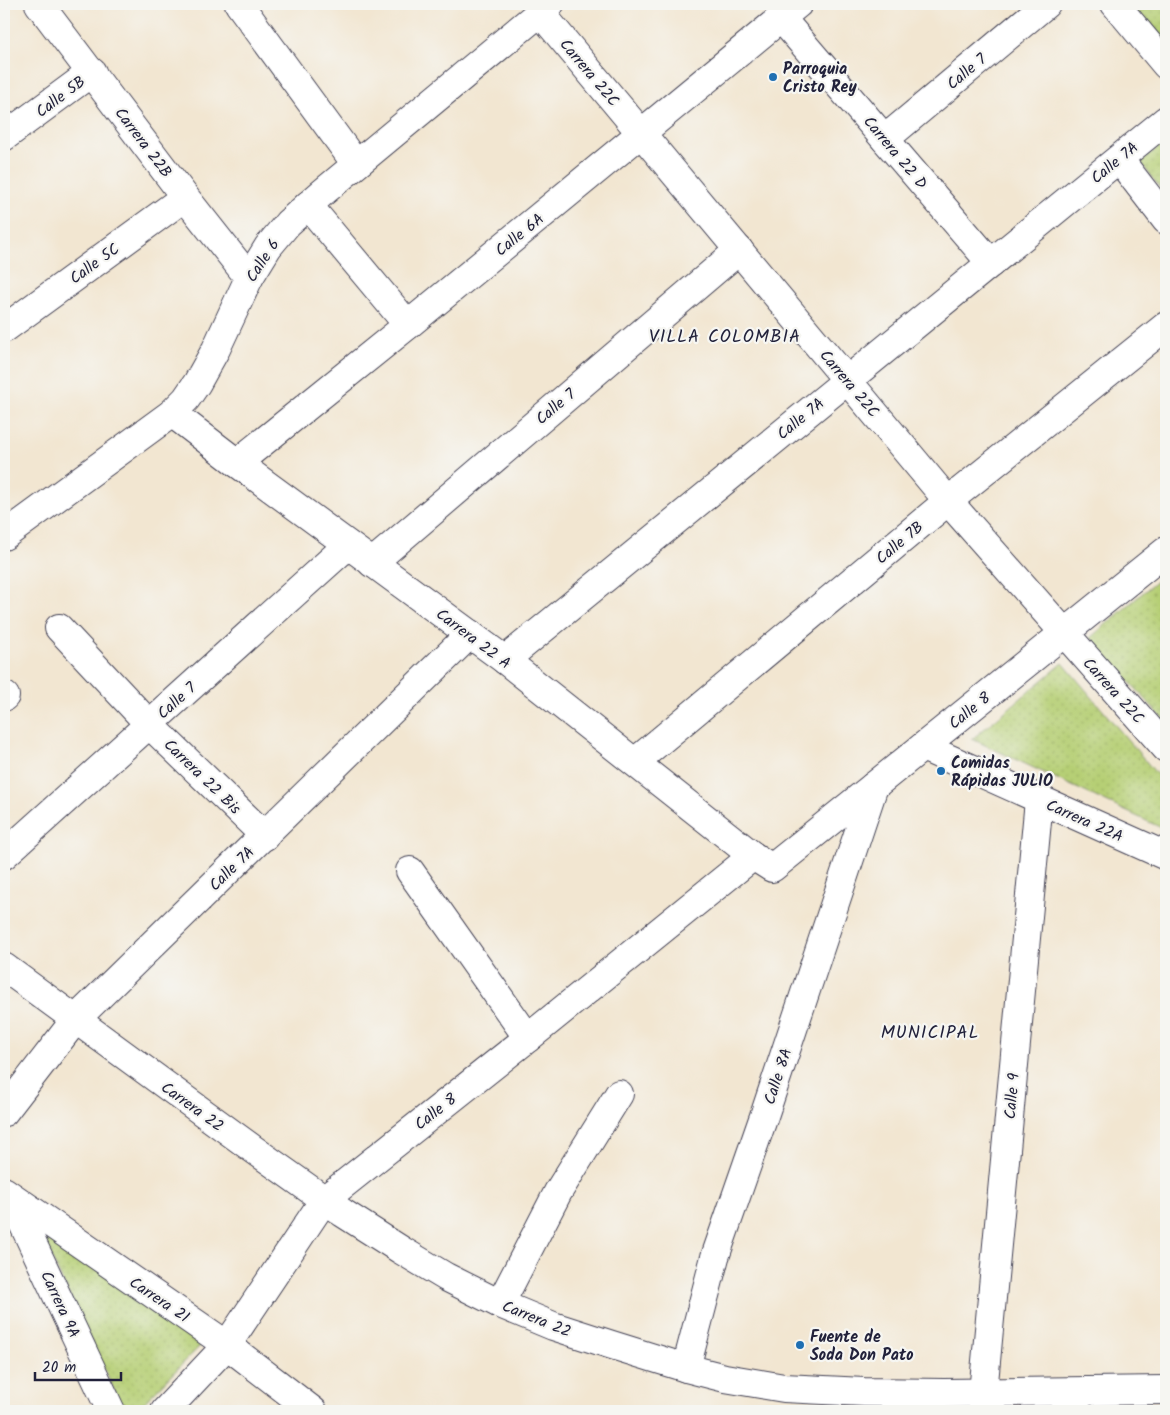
<svg xmlns="http://www.w3.org/2000/svg" width="1170" height="1415" viewBox="0 0 1170 1415" font-family="Kalam,sans-serif">
<defs>
<pattern id="grass-dots" width="8" height="8" patternUnits="userSpaceOnUse" patternTransform="scale(1.25)"><rect width="8" height="8" fill="#b6cf74"/><path d="M2 2h.1M6 6h.1" fill="none" stroke="#9cb165" stroke-width="1.8" stroke-linecap="round"/></pattern>
</defs>
<rect width="100%" height="100%" fill="#f6f6f2"/>
<filter id="ink" filterUnits="userSpaceOnUse"><feTurbulence type="fractalNoise" baseFrequency=".02" numOctaves="2"/><feDisplacementMap in="SourceGraphic" scale="10" xChannelSelector="R" yChannelSelector="G"/><feConvolveMatrix kernelMatrix="1 2 1 2 8 2 1 2 1" color-interpolation-filters="sRGB"/></filter>
<filter id="wash" filterUnits="userSpaceOnUse"><feTurbulence type="fractalNoise" baseFrequency=".0096" numOctaves="4" result="noise"/><feDisplacementMap in="SourceGraphic" scale="20" xChannelSelector="R" yChannelSelector="G"/><feGaussianBlur stdDeviation="1.12" result="paint"/><feColorMatrix in="noise" values="0 0 0 0 0 0 0 0 0 0 0 0 0 0 0 0 0 1.4 0 .05"/><feComposite in="paint" operator="in"/></filter>
<g filter="url(#wash)">
<rect width="100%" height="100%" fill="#f2e6d1"/>
<g fill="url(#grass-dots)" stroke="#6c7858">
<path d="M1130 4H1166V49Z"/>
<path d="M1166 141V196L1140 162Z"/>
<path d="M1166 573V722L1090 638Z"/>
<path d="M1063 663 1166 785V830L972 739Z"/>
<path d="M36 1225 205 1341 136 1411H124Z"/>
</g>
</g>
<g filter="url(#ink)">
<g fill="none" stroke-linecap="round" stroke-linejoin="round">
<g stroke="#413f52" stroke-width="30">
<g id="minor">
<path d="M39 4 185 197 249 278"/>
<path d="M239 4 356 164"/>
<path d="M1115 4 1166 65"/>
<path d="M540 12 948 501 1166 748"/>
<path d="M781 18 991 263"/>
<path d="M4 137 92 72"/>
<path d="M885 139 1046 4"/>
<path d="M1119 159 1166 220"/>
<path d="M308 205 408 325"/>
<path d="M4 329 185 197"/>
<path d="M172 413 237 463 505 660 753 856 772 868 1166 551"/>
<path d="M237 463 408 325 798 4"/>
<path d="M4 536 172 413 186 399 197 383 216 349 249 278 268 247 288 223 322 193 550 4"/>
<path d="M372 563 739 250"/>
<path d="M59 628 149 724 265 836"/>
<path d="M505 660 1166 120"/>
<path d="M4 697 5 696"/>
<path d="M923 747 1166 856"/>
<path d="M635 762 948 501 1166 326"/>
<path d="M4 855 348 545"/>
<path d="M410 871 528 1038"/>
<path d="M4 967 253 1149 343 1213 401 1250 446 1277 500 1304 553 1326 612 1345 686 1368 725 1378 784 1388 864 1392 944 1393 1166 1390"/>
<path d="M4 1112 75 1020 470 634"/>
<path d="M4 1191 227 1345 313 1411"/>
<path d="M11 1198 111 1411"/>
<path d="M500 1304 558 1192 619 1094"/>
<path d="M686 1368 715 1257 764 1116 874 786"/>
<path d="M983 1393 1039 800"/>
<path d="M165 1411 227 1345 324 1200 528 1038 753 856"/>
</g>
</g>
<use href="#minor" stroke="#fff" stroke-width="28"/>
</g>
</g>
<g fill="#1f6fb2" stroke="#f6f6f2" stroke-width="2">
<circle cx="773" cy="77" r="5"/>
<circle cx="941" cy="771" r="5"/>
<circle cx="800" cy="1345" r="5"/>
</g>
<g text-anchor="middle" stroke-width="4.5" stroke-linejoin="round" paint-order="stroke">
<g font-size="16" font-weight="bold" fill="#22223b" stroke="#f6f6f2" text-anchor="start">
<text x="783" y="74">Parroquia<tspan x="783" dy="18">Cristo Rey</tspan></text>
<text x="951" y="768">Comidas<tspan x="951" dy="18">Rápidas JULIO</tspan></text>
<text x="810" y="1342">Fuente de<tspan x="810" dy="18">Soda Don Pato</tspan></text>
</g>
<g font-size="16" fill="#22223b" stroke="#f6f6f2">
<text transform="translate(966 71) rotate(-40)" y="6">Calle 7</text>
<text transform="translate(590 72) rotate(50)" y="6">Carrera 22C</text>
<text transform="translate(60 96) rotate(-37)" y="6">Calle 5B</text>
<text transform="translate(144 142) rotate(53)" y="6">Carrera 22B</text>
<text transform="translate(896 152) rotate(50)" y="6">Carrera 22 D</text>
<text transform="translate(1114 162) rotate(-39)" y="6">Calle 7A</text>
<text transform="translate(519 234) rotate(-39)" y="6">Calle 6A</text>
<text transform="translate(262 260) rotate(-57)" y="6">Calle 6</text>
<text transform="translate(94 263) rotate(-36)" y="6">Calle 5C</text>
<text transform="translate(850 383) rotate(50)" y="6">Carrera 22C</text>
<text transform="translate(555 406) rotate(-40)" y="6">Calle 7</text>
<text transform="translate(800 418) rotate(-39)" y="6">Calle 7A</text>
<text transform="translate(899 542) rotate(-40)" y="6">Calle 7B</text>
<text transform="translate(474 638) rotate(37)" y="6">Carrera 22 A</text>
<text transform="translate(1114 690) rotate(48)" y="6">Carrera 22C</text>
<text transform="translate(176 700) rotate(-42)" y="6">Calle 7</text>
<text transform="translate(969 710) rotate(-39)" y="6">Calle 8</text>
<text transform="translate(203 776) rotate(44)" y="6">Carrera 22 Bis</text>
<text transform="translate(1085 820) rotate(24)" y="6">Carrera 22A</text>
<text transform="translate(231 868) rotate(-44)" y="6">Calle 7A</text>
<text transform="translate(777 1076) rotate(-72)" y="6">Calle 8A</text>
<text transform="translate(1011 1096) rotate(-85)" y="6">Calle 9</text>
<text transform="translate(193 1106) rotate(36)" y="6">Carrera 22</text>
<text transform="translate(435 1111) rotate(-38)" y="6">Calle 8</text>
<text transform="translate(160 1299) rotate(34)" y="6">Carrera 21</text>
<text transform="translate(61 1304) rotate(65)" y="6">Carrera 9A</text>
<text transform="translate(537 1318) rotate(22)" y="6">Carrera 22</text>
</g>
<g font-size="18" letter-spacing="1" fill="#22223b" stroke="#f6f6f2">
<text x="725" y="342">VILLA COLOMBIA</text>
<text x="930" y="1038">MUNICIPAL</text>
</g>
</g>
<rect width="1170" height="1415" fill="none" stroke="#f6f6f2" stroke-width="20"/>
<path d="M35 1372v8h86v-8" fill="none" stroke="#22223b" stroke-width="2.5"/>
<text x="42" y="1372" font-size="15" fill="#22223b" stroke="#f6f6f2" stroke-width="4" paint-order="stroke">20 m</text>
</svg>
